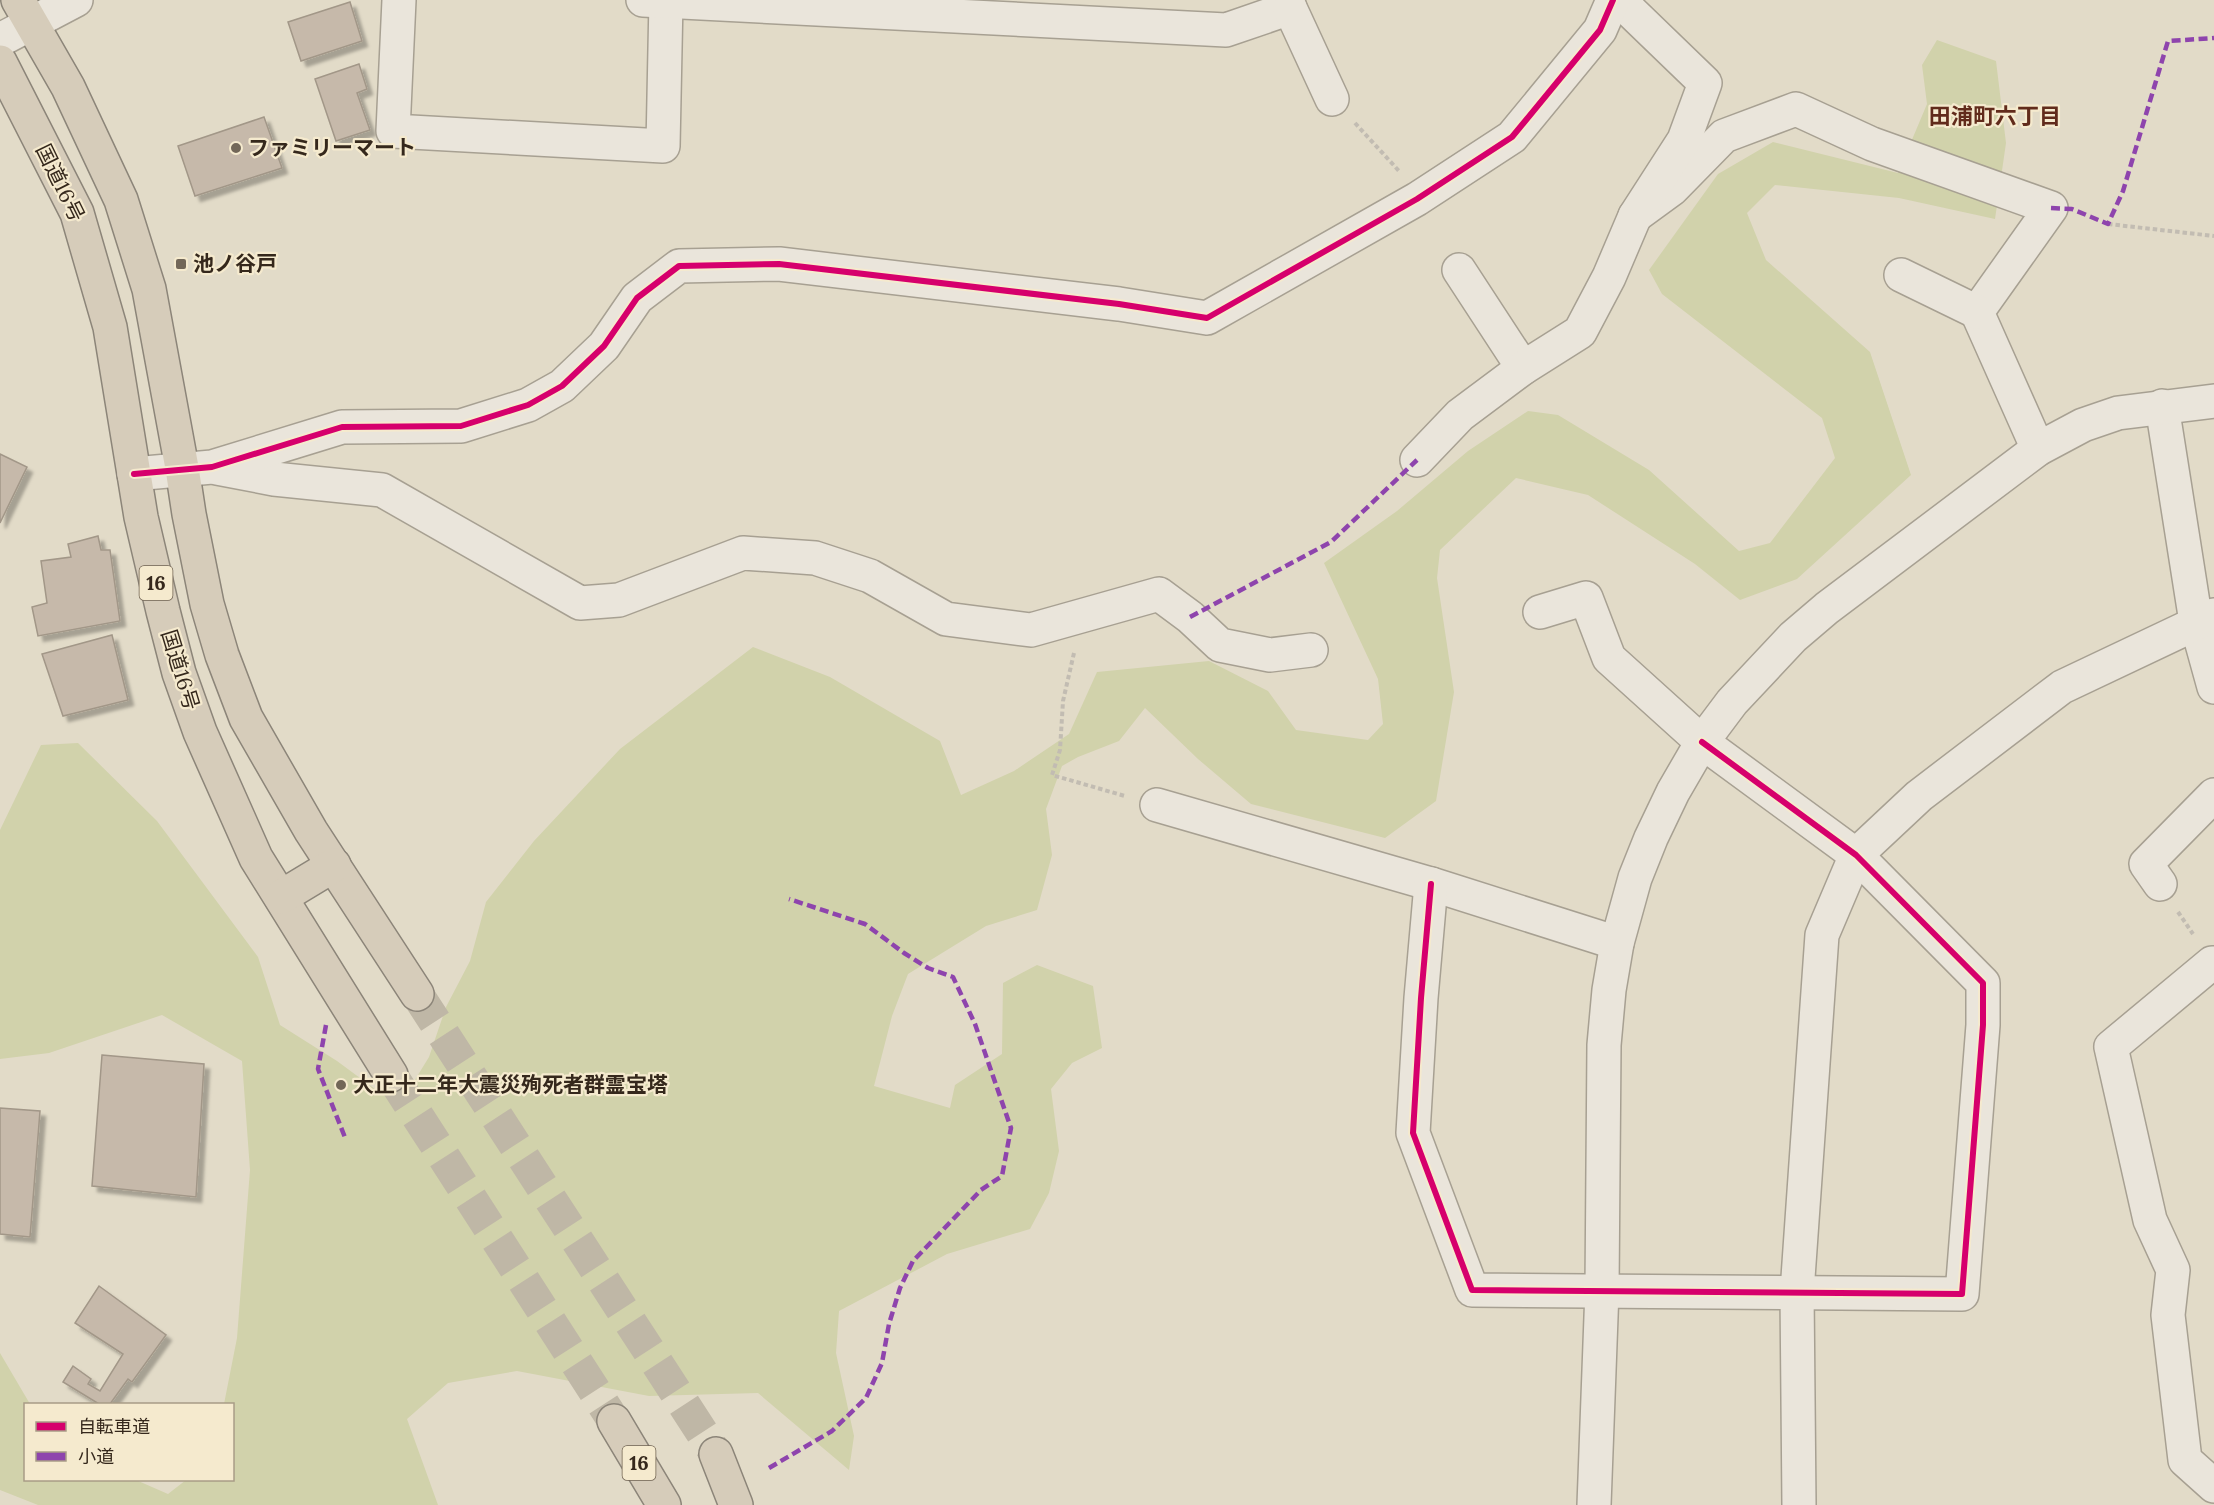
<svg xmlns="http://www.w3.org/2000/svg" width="2214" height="1505" viewBox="0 0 2214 1505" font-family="Lora,'Noto Sans JP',serif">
<defs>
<filter id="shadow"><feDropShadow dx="5.5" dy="5.5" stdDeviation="1.5" flood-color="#0004"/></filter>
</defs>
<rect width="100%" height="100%" fill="#e2dbc8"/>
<path fill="#d1d2ab" d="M1937 40 1996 61 2006 143 1995 219 1899 198 1775 185 1747 213 1766 260 1870 352 1911 475 1797 579 1740 600 1695 564 1588 495 1516 478 1440 550 1437 578 1454 692 1436 801 1385 838 1251 804 1198 759 1145 708 1119 741 1078 757 1062 766 1046 809 1052 855 1037 910 986 926 908 974 892 1016 874 1086 950 1108 955 1085 1002 1054 1003 983 1037 965 1093 986 1102 1048 1072 1063 1051 1089 1059 1151 1049 1193 1030 1229 947 1254 839 1311 836 1353 854 1436 849 1470 758 1393 649 1396 517 1371 448 1383 407 1419 438 1505H38L0 1490V1353L30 1404H26V1480H136L168 1494 186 1480H232V1404H224L237 1338 250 1170 242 1061 162 1015 49 1053 0 1059V830L41 745 78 743 157 821 258 957 280 1025 337 1061 379 1092 413 1083 429 1057 446 1007 470 961 486 902 534 841 620 749 753 647 830 677 940 741 961 795 1014 771 1069 734 1097 672 1209 661 1268 691 1296 730 1368 740 1383 724 1378 679 1324 563 1397 511 1468 451 1528 411 1558 415 1649 470 1739 551 1770 543 1835 458 1822 418 1662 294 1649 270 1718 174 1773 142 1898 173 1927 104 1922 65Z"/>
<g fill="#c6b9aa" stroke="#a29788" stroke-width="1.5" filter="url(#shadow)">
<path d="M350 2 362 41 301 61 288 22Z"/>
<path d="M359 64 367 89 357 93 370 130 336 141 315 79Z"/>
<path d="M264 117 282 168 195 196 178 146Z"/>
<path d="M0 454 27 467 0 523Z"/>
<path d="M98 536 101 550H110L120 621 38 636 32 607 47 603 41 561 71 557 68 544Z"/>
<path d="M112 635 128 700 63 716 42 654Z"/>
<path d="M102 1055 204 1064 196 1197 92 1186Z"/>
<path d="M0 1108 40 1111 30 1237 0 1234Z"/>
<path d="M99 1286 166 1335 132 1382 128 1379 110 1404H99L63 1382 73 1366 91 1379 88 1384 100 1391 123 1354 75 1323Z"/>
</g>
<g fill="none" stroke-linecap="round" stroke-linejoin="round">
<g stroke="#bfb7a6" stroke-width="33" stroke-dasharray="33 16" stroke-linecap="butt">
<path d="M417 994 716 1454"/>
<path d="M391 1075 614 1421"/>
</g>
<g stroke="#a7a092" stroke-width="36">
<g id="minor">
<path d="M399 0 393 131 663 146 666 0"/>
<path d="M643 0 1226 30 1290 8 1287 0"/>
<path d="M1290 8 1332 99"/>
<path d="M0 40 76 0"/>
<path d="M1635 216 1672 189 1724 136 1796 109 1872 144 2051 208 1977 312 2038 449"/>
<path d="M1459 270 1523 368"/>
<path d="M1901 275 1977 312"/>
<path d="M2162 406 2196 622 2214 687"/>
<path d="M1417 460 1460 415 1523 368 1580 332 1609 277 1635 216 1684 140 1705 83 1619 0"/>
<path d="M217 468 274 479 382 490 580 603 619 600 743 553 815 558 870 576 946 619 1031 630 1159 594 1190 617 1220 645 1270 655 1311 650"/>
<path d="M134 474 212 467 342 427 461 426 528 405 562 386 604 346 637 298 679 266 779 264 1119 304 1207 318 1417 199 1512 137 1600 30 1613 0"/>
<path d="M1157 805 1431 884 1617 943"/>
<path d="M1431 884 1421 998 1413 1133 1472 1290 1962 1294 1983 1025V983L1856 855 1702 742 1609 658 1586 598 1540 612"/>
<path d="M2160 884 2146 864 2214 795"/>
<path d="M2212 963 2111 1047 2150 1220 2173 1270 2168 1315 2185 1460 2214 1486"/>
<path d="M1594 1505 1602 1290 1604 1045 1609 990 1617 943 1635 878 1651 838 1673 792 1702 742 1732 702 1793 637 1827 608 2038 449 2083 425 2118 413 2214 401"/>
<path d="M1799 1505 1797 1292 1822 935 1856 855 1919 796 2062 687 2214 615"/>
</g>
</g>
<g stroke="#8c8579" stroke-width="36">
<g id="highway">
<path d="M18 0 68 87 121 200 149 289 182 468 189 514 207 604 222 655 246 718 311 831 417 994"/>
<path d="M0 62 77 213 110 327 141 517 163 611 179 673 200 732 256 858 391 1075"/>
<path d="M281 897 334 865"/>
<path d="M614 1421 664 1505"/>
<path d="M716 1454 736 1505"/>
</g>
</g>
<g stroke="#c2bcb2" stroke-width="4" stroke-dasharray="4.5 3" stroke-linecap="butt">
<path d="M1355 123 1399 171"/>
<path d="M2108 224 2214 236"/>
<path d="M1074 653 1063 701 1060 750 1052 775 1125 796"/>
<path d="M2178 912 2193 934"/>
</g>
<use href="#minor" stroke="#eae5db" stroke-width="33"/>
<use href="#highway" stroke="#d6ccba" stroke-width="33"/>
<g stroke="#8e44ad" stroke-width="4.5" stroke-dasharray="9 4.5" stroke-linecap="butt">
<path d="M2051 208 2072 209 2108 224 2123 191 2168 41 2214 38"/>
<path d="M1190 617 1331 542 1417 460"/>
<path d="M326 1025 318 1069 346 1140"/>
<path d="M769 1468 832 1431 866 1398 882 1363 889 1324 900 1288 913 1261 981 1190 1002 1176 1011 1128 975 1024 953 977 928 968 904 953 865 924 789 899"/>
</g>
<g stroke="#f5eace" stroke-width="10">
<g id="cycleway">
<path d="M134 474 212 467 342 427 461 426 528 405 562 386 604 346 637 298 679 266 779 264 1119 304 1207 318 1417 199 1512 137 1600 30 1613 0"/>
<path d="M1431 884 1421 998 1413 1133 1472 1290 1962 1294 1983 1025V983L1856 855 1702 742"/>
</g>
</g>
<use href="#cycleway" stroke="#d6006c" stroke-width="6"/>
</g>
<g fill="#726758" stroke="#f5eace" stroke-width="2">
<circle cx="236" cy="148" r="6"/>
<rect x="175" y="258" width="12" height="12" rx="3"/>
<circle cx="341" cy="1085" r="6"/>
</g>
<g text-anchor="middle" stroke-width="4.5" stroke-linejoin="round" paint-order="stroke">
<g fill="#f5eace" stroke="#6f6251" stroke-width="1.5">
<rect x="139.5" y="566" width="33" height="34" rx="4.5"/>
<rect x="622.5" y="1446" width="33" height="34" rx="4.5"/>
</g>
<g font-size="20" font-weight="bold" fill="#35281c">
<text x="156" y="590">16</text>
<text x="639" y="1470">16</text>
</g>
<g font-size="21" font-weight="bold" fill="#35281c" stroke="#f5eace" text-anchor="start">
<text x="248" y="155">ファミリーマート</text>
<text x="193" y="271">池ノ谷戸</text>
<text x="353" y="1092">大正十二年大震災殉死者群霊宝塔</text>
</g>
<g font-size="21" fill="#35281c" stroke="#f5eace">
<text transform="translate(60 183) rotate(64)" y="7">国道16号</text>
<text transform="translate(180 670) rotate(73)" y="7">国道16号</text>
</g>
<g font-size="22" font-weight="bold" fill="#612b1b" stroke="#f5eace">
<text x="1995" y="124">田浦町六丁目</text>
</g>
</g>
<rect x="24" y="1403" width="210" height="78" fill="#f5eace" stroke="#a89c87" stroke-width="1.5"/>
<rect x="36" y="1422" width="30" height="9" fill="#d6006c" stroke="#a89c87" stroke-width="1.5"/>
<text x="78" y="1433" font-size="18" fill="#35281c">自転車道</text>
<rect x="36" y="1452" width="30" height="9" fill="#8e44ad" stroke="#a89c87" stroke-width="1.5"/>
<text x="78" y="1463" font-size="18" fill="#35281c">小道</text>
</svg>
